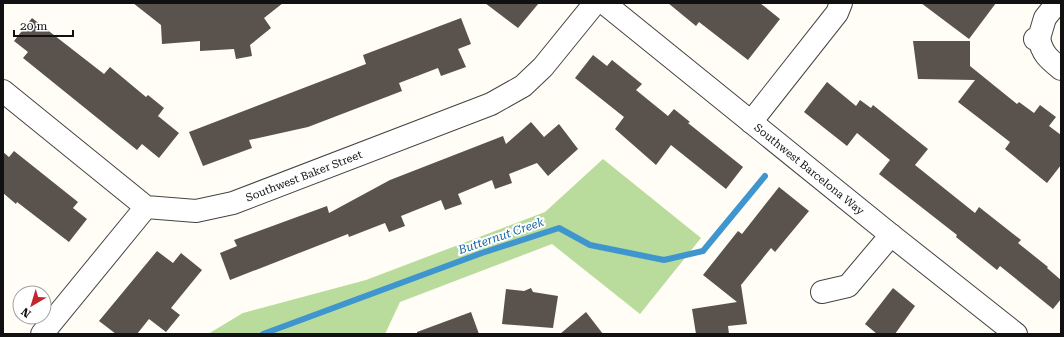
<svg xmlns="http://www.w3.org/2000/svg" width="1064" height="337" viewBox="0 0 1064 337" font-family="'Roboto Serif',serif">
<rect width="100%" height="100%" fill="#fffdf5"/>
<path fill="#b9dc9c" d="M603 159 701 238 640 314 552 244 400 302 385 334H208L243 313 366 280 545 212Z"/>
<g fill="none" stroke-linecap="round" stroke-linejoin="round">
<path stroke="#3f96cf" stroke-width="6" d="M263 334 482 253 559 228 590 245 664 260 703 251 765 176"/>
</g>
<g fill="#5a524d">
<path d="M133 3H283L264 18 271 28 250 45 252 56 236 59 234 49 200 51V41L162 44 161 25Z"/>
<path d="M485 3H539L518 28Z"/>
<path d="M668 3H760L780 19 748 60 699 22 696 26Z"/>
<path d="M921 3H996L969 39Z"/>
<path d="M32 18 104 74 110 67 146 97 148 95 164 108 158 116 179 133 159 158 142 144 137 150 23 58 28 52 14 41Z"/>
<path d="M461 18 471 44 458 49 466 67 441 76 438 68 399 83 402 91 308 127 249 140 252 148 203 166 189 132 366 64 363 55Z"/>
<path d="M913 41H970V66L1017 104 1019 102 1034 113 1040 105 1056 117 1049 126 1061 135V165L1047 183 1005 149 1010 142 958 102 975 80 918 79Z"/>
<path d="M593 55 607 66 612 60 642 84 636 90 668 116 674 109 690 122 688 123 743 167 726 189 671 145 656 165 615 129 624 117 575 78Z"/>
<path d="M827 82 856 106 860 100 871 108 873 105 928 149 915 165 975 213 979 207 1021 240 1018 243 1048 267 1047 268 1061 280V299L1053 309 1000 266 997 270 956 237 957 235 879 174 890 160 857 133 847 146 804 112Z"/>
<path d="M531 122 544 137 559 124 578 149 548 176 537 163 509 174 512 183 495 189 492 180 458 194 462 204 445 210 441 200 401 216 405 226 389 232 385 223 349 237 348 234 230 280 220 253 237 246 234 240 327 206 329 213 390 180 503 136 506 144Z"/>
<path d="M14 151 78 202 73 208 87 219 69 242 17 202 16 204 3 193V152L9 157Z"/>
<path d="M779 187 809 211 775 252 771 248 741 285 747 324 728 326 729 334H696L692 309 737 302 703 275 738 231 742 234Z"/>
<path d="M157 251 173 263 181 253 202 270 171 308 180 315 166 332 149 319 137 334H116L99 321Z"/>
<path d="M531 288 533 292 558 296 553 328 502 324 506 289 524 291Z"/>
<path d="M893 288 915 306 895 334H877L865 324Z"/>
<path d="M471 312 479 334H417V332Z"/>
<path d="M586 312 603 334H560Z"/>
</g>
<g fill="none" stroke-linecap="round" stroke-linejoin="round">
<g stroke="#444" stroke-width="24">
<g id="minor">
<path id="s1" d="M604 3 891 235 1016 334"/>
<path d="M1039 38C1042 54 1049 59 1061 69"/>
<path d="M1035 39 1039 38 1045 18 1057 3"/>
<path id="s2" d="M3 91 146 207 196 211 233 203 491 104 523 86 543 67 595 3"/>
<path d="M751 122 837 13 841 3"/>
<path d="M822 292 848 286 891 235"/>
<path d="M42 334 146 207"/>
</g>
</g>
<use href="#minor" stroke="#fff" stroke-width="22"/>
</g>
<g text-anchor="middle" stroke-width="4" stroke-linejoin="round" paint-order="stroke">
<g font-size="11" fill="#111" stroke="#fff">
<text dy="4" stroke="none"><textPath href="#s1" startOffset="264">Southwest Barcelona Way</textPath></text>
<text dy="4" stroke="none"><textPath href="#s2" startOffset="348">Southwest Baker Street</textPath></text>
</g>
<g font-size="12" font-style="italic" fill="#1768a6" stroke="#fff">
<text transform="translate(501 236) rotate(-19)" y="4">Butternut Creek</text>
</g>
</g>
<rect width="1064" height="337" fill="none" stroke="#111111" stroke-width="8"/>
<g transform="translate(32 305) rotate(218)"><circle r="19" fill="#ffffff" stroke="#a0a0a0"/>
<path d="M0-3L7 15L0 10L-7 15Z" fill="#c4262e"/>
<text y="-6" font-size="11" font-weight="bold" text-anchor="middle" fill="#111111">N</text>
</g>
<path d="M14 30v6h59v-6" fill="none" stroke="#111111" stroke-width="2"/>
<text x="20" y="30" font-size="12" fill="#111111" stroke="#ffffff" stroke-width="3" paint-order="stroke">20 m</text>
</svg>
